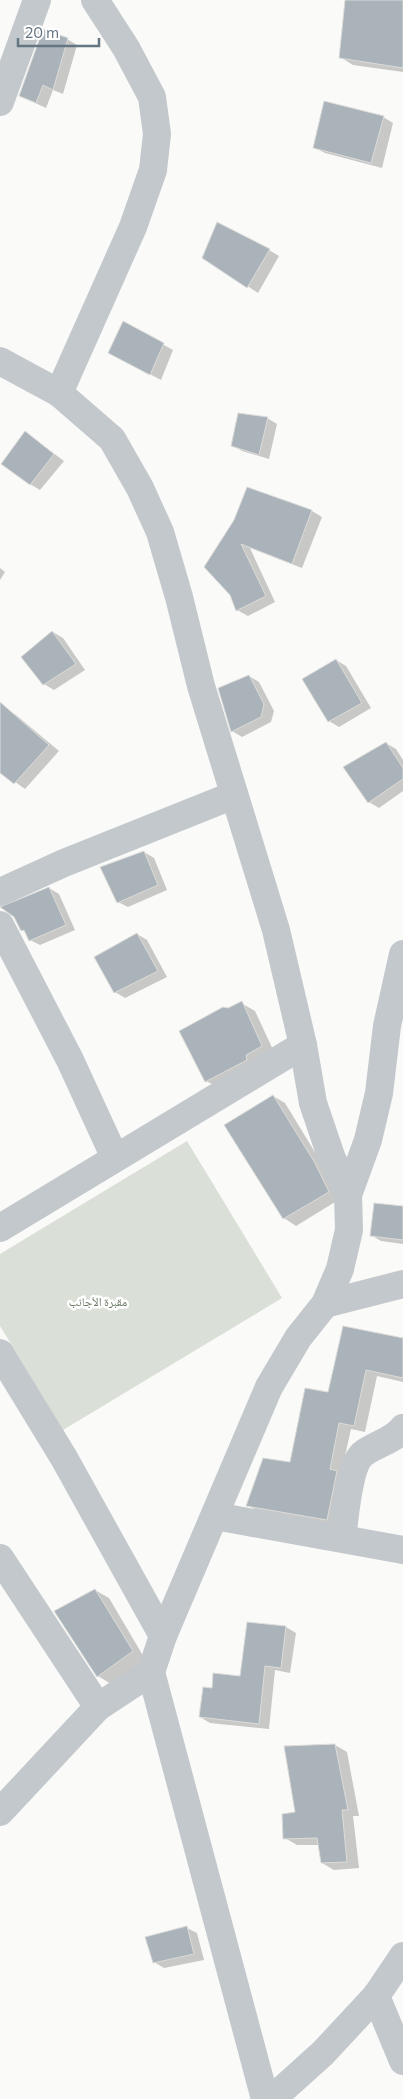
<svg xmlns="http://www.w3.org/2000/svg" width="403" height="2099" viewBox="0 0 403 2099" font-family="Commissioner,'Noto Naskh Arabic',sans-serif">
<rect width="100%" height="100%" fill="#fafaf8"/>
<path fill="#dadfd7" d="M187 1141 282 1298 63 1430 0 1326V1254Z"/>
<g fill="#0003">
<path d="M347 0H403V72L353 65 340 57Z"/>
<path d="M67 39 77 45 63 94 53 90 46 108 20 96Z"/>
<path d="M383 117 393 123 382 168 325 153 315 148Z"/>
<path d="M269 250 279 256 258 293 204 257Z"/>
<path d="M124 323 173 350 161 380 119 358Z"/>
<path d="M267 418 277 424 269 459 242 451 232 445Z"/>
<path d="M26 433 64 461 40 490 30 484Z"/>
<path d="M248 489 312 511 322 517 302 568 250 548 275 602 248 616 237 610 235 521Z"/>
<path d="M0 568 5 572 0 580Z"/>
<path d="M53 632 63 638 85 670 54 690 44 684Z"/>
<path d="M336 660 346 666 371 708 339 727 329 721Z"/>
<path d="M249 676 259 682 274 711 271 722 242 737 232 731Z"/>
<path d="M6 709 16 715 59 751 25 789 0 771V716Z"/>
<path d="M386 743 396 749 403 760V791L379 808 369 802Z"/>
<path d="M144 852 154 858 167 890 128 907 118 902Z"/>
<path d="M49 888 59 894 75 930 40 945 30 940 27 933 22 930Z"/>
<path d="M137 934 147 940 167 977 125 998 115 992Z"/>
<path d="M241 1003 255 1011 275 1054 220 1088 206 1081 228 1009Z"/>
<path d="M273 1096 285 1103 327 1172 340 1199 296 1226 284 1218Z"/>
<path d="M403 1207V1244L381 1241 371 1235Z"/>
<path d="M403 1340V1382L377 1376 365 1432 351 1429 341 1474 339 1526 259 1512 248 1505 291 1463 329 1394Z"/>
<path d="M95 1590 109 1598 145 1659 111 1684 98 1676Z"/>
<path d="M248 1623 286 1627 296 1633 290 1673 275 1670 269 1729 210 1723 200 1717 213 1689 241 1677Z"/>
<path d="M335 1745 347 1752 359 1816H353L359 1868 334 1870 322 1863 319 1845H297L285 1838 296 1813Z"/>
<path d="M187 1928 197 1933 204 1960 164 1968 154 1962Z"/>
</g>
<g fill="#aab3b9" stroke="#dcdcda">
<path d="M345 0H403V68L339 58Z"/>
<path d="M43 29 68 38 53 90 43 85 36 103 19 96Z"/>
<path d="M324 101 384 116 371 163 313 148Z"/>
<path d="M217 222 270 249 247 288 202 258Z"/>
<path d="M123 321 164 343 150 375 108 353Z"/>
<path d="M238 413 268 417 259 455 231 446Z"/>
<path d="M25 431 54 454 30 485 1 464Z"/>
<path d="M247 487 312 510 292 564 241 544 266 596 236 611 230 595 204 567 234 520Z"/>
<path d="M52 631 76 664 43 685 21 657Z"/>
<path d="M336 659 362 703 328 722 302 679Z"/>
<path d="M249 675 264 704 261 717 231 732 218 688Z"/>
<path d="M0 702 49 745 14 784 0 773Z"/>
<path d="M386 742 403 768V779L368 803 343 767Z"/>
<path d="M144 851 158 885 117 903 100 867Z"/>
<path d="M49 887 66 925 29 941 24 930 21 931 14 917 0 907Z"/>
<path d="M137 933 158 971 114 993 94 957Z"/>
<path d="M242 1001 262 1046 246 1055 247 1060 205 1082 179 1031 223 1007 228 1008Z"/>
<path d="M273 1095 315 1163 329 1192 283 1219 224 1125Z"/>
<path d="M374 1203 403 1206V1240L370 1236Z"/>
<path d="M343 1326 403 1338V1378L366 1370 354 1426 339 1423 330 1469 337 1471 327 1520 246 1506 263 1458 290 1462 305 1388 328 1392Z"/>
<path d="M95 1589 133 1651 97 1677 54 1611Z"/>
<path d="M247 1622 286 1626 281 1668 265 1666 259 1724 199 1717 203 1687 212 1688 213 1673 240 1676Z"/>
<path d="M335 1744 348 1810H342L347 1862 321 1863 317 1838 283 1839 282 1814 295 1812 284 1746Z"/>
<path d="M187 1926 194 1954 153 1963 145 1937Z"/>
</g>
<g fill="none" stroke-linecap="round" stroke-linejoin="round">
<g stroke="#c3c8cc" stroke-width="28">
<path d="M0 102 37 0"/>
<path d="M0 361 59 393 112 439 140 488 160 532 179 597 201 686 276 930 303 1045 313 1103 331 1156 348 1195 349 1230 340 1269 325 1304 298 1338 269 1387 163 1636 151 1672 98 1707 0 1812"/>
<path d="M59 393 133 227 153 170 157 134 152 97 126 48 95 0"/>
<path d="M0 892 64 863 234 795"/>
<path d="M0 925 70 1060 115 1158"/>
<path d="M348 1195 368 1140 379 1093 387 1026 403 954"/>
<path d="M0 1228 303 1045"/>
<path d="M325 1304 403 1284"/>
<path d="M0 1353 64 1458 163 1636"/>
<path d="M215 1516 403 1550"/>
<path d="M342 1538C345 1519 348 1464 364 1453 376 1444 393 1441 403 1428"/>
<path d="M0 1558 98 1707"/>
<path d="M151 1672 265 2099"/>
<path d="M376 1996 403 2061"/>
<path d="M272 2099 323 2053 376 1996 403 1956"/>
</g>
</g>
<g text-anchor="middle" stroke-width="5" stroke-linejoin="round" paint-order="stroke">
<g font-size="12" fill="#687a64" stroke="#fff">
<text x="98" y="1306">مقبرة الأجانب</text>
</g>
</g>
<path d="M18 38v8h81v-8" fill="none" stroke="#657683" stroke-width="2.5"/>
<text x="25" y="38" font-size="15" fill="#657683" stroke="#ffffff" stroke-width="4" paint-order="stroke">20 m</text>
</svg>
